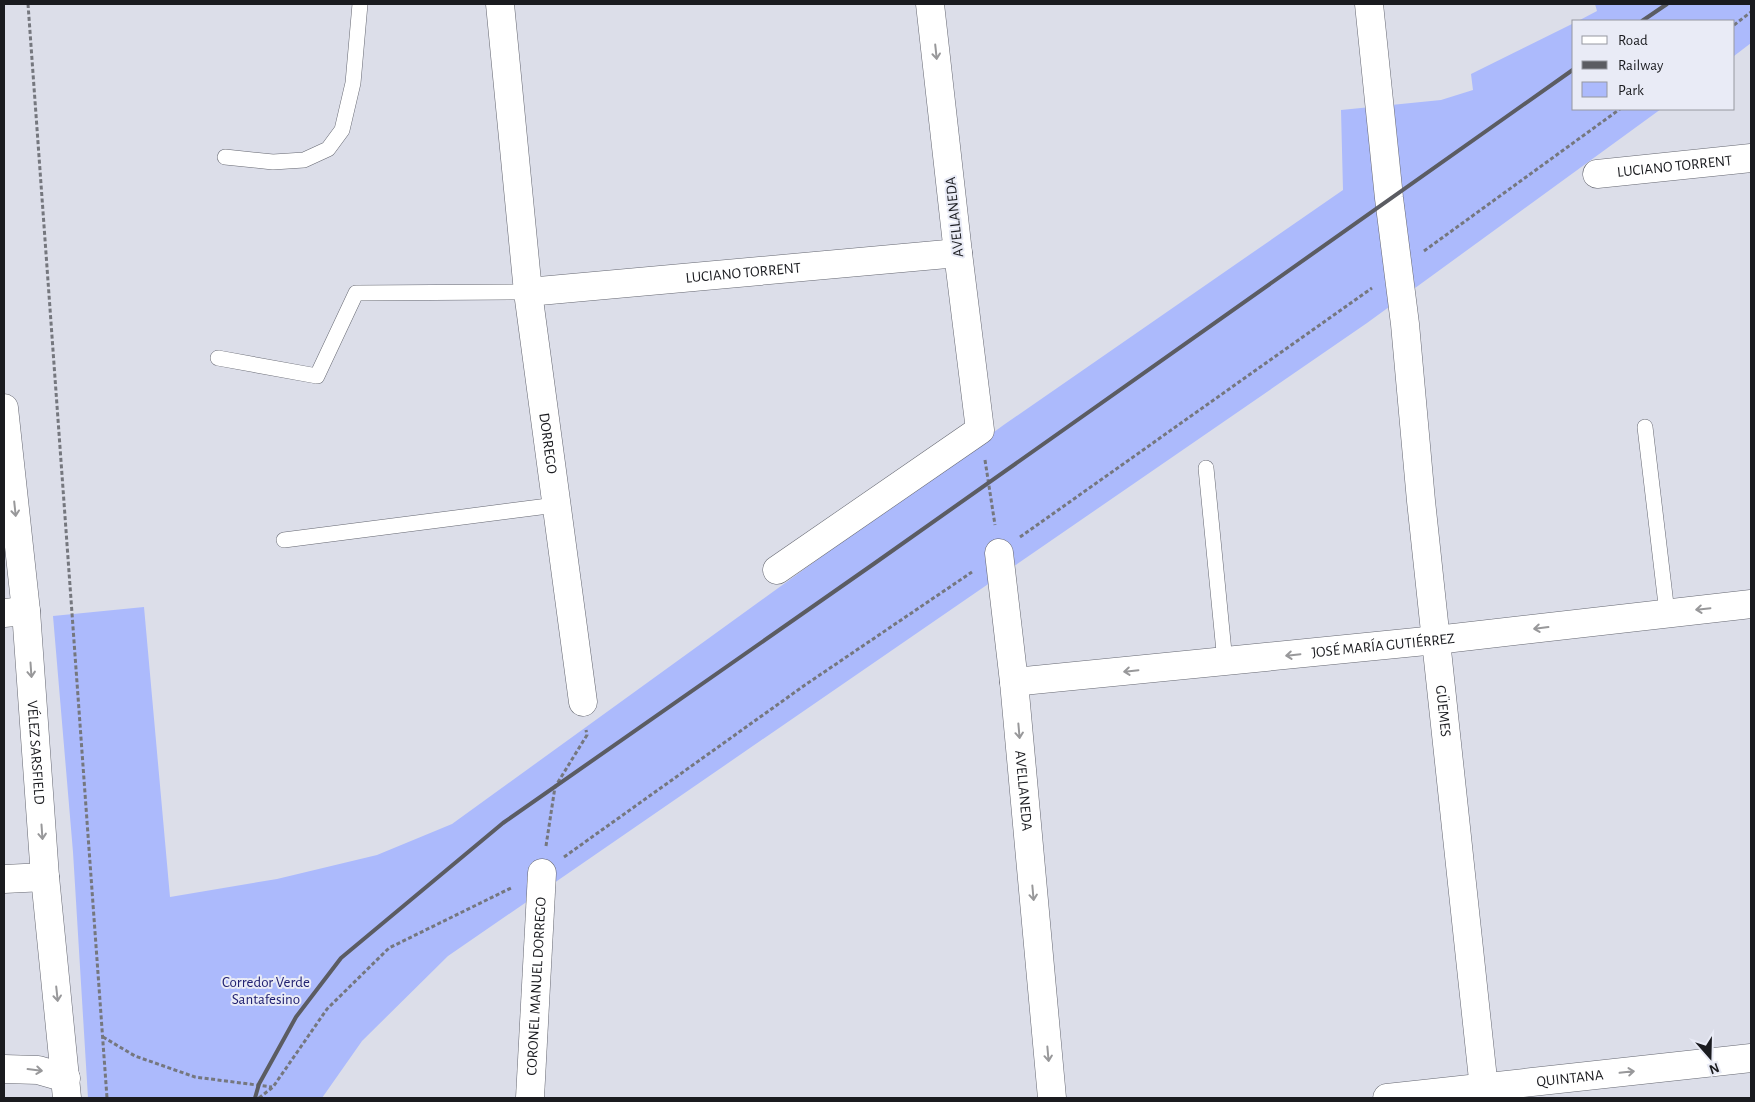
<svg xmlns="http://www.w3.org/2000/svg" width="1755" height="1102" viewBox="0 0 1755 1102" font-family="'Alegreya Sans',sans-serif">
<rect width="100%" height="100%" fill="#dcdee9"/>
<g fill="#acbafc">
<path d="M1595 4H1751V43L1734 56V21H1578L1597 11Z"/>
<path d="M1574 23V109H1661L1367 323 448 956 362 1041 322 1098H88L73 852 53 616 144 607 170 897 277 879 377 855 452 824 1005 424 1343 190 1341 110 1441 100 1473 90 1471 74Z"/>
</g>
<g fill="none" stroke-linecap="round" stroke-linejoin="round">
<g stroke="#656771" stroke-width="16">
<g id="service">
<path d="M225 157 273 162 304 160 328 149 342 130 353 83 360 4"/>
<path d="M218 358 317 376 356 293 528 292"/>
<path d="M1645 427 1667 613"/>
<path d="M1206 468 1225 662"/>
<path d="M284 540 556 505"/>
</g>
</g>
<g stroke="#656771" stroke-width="29">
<g id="minor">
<path id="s1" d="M500 4 528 292 583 702"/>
<path id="s2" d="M1369 4 1389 198 1405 324 1421 501 1485 1098"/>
<path id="s3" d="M1597 174 1751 158"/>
<path id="s4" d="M528 292 958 253"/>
<path id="s5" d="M4 408 26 611 45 877 67 1098"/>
<path id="s6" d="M999 553 1014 682 1052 1098"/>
<path d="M777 570 980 430 958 253 930 4"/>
<path d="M4 613 26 611"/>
<path id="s7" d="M1014 682 1436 640 1751 604"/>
<path d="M4 879 45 877"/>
<path d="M4 1069 38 1070 66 1078"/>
<path id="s8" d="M530 1098 542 873"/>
<path id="s9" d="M1387 1098 1751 1058"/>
</g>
</g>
<g stroke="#75777e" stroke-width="3" stroke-dasharray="4 2.5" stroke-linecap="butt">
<path d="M28 4 107 1098"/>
<path d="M1734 25 1751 12"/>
<path d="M1424 251 1620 109"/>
<path d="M985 460 995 525"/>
<path d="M1020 537 1372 288"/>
<path d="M546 846 555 787 587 735 586 730"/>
<path d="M564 857 805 685 972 572"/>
<path d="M103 1037 135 1056 195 1077 272 1087"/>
<path d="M259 1098 273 1087 327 1009 389 948 513 887"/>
</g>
<use href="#service" stroke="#fff" stroke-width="15"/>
<use href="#minor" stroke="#fff" stroke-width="28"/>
<g stroke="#5b5c62" stroke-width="4">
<path d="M1642 21 1667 4"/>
<path d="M255 1098 259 1084 296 1017 341 958 503 823 875 563 1574 69"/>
</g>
</g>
<defs><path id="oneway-shaft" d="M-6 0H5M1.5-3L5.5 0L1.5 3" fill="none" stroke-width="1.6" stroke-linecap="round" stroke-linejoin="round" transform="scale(1.25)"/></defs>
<g stroke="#98989a">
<use href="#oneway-shaft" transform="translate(936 52) rotate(84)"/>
<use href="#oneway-shaft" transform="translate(15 509) rotate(84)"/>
<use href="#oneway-shaft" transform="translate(1703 609) rotate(174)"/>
<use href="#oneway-shaft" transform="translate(1541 628) rotate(173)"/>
<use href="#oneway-shaft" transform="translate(1293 655) rotate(174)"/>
<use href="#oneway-shaft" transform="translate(31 670) rotate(86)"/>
<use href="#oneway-shaft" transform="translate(1131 671) rotate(174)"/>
<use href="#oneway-shaft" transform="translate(1019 731) rotate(85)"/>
<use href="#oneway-shaft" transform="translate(42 832) rotate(86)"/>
<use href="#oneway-shaft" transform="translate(1033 893) rotate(85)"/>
<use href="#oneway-shaft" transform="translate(57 994) rotate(84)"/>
<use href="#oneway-shaft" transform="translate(1048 1054) rotate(85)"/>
<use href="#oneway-shaft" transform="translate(35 1070) rotate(7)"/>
<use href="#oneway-shaft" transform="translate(1627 1072) rotate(-6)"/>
</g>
<g text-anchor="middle" stroke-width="4" stroke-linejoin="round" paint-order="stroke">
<g font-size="15" fill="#1a1b1f" stroke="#e9ebf6">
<text dy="5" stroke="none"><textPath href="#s3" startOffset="78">LUCIANO TORRENT</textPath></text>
<text transform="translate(954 217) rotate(-96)" y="5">AVELLANEDA</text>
<text dy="5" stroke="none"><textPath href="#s4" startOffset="216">LUCIANO TORRENT</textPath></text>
<text dy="5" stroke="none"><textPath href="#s1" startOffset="442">DORREGO</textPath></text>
<text dy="5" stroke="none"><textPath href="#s7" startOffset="371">JOSÉ MARÍA GUTIÉRREZ</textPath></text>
<text dy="5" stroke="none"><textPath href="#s2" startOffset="711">GÜEMES</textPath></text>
<text dy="5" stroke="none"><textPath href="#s5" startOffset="346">VÉLEZ SARSFIELD</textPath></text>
<text dy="5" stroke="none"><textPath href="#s6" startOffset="239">AVELLANEDA</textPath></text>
<text dy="5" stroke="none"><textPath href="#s8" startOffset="112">CORONEL MANUEL DORREGO</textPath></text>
<text dy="5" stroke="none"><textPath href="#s9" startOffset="184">QUINTANA</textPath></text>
</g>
<g font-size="15" fill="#212171" stroke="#e9ebf6">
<text x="266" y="987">Corredor Verde<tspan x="266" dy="17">Santafesino</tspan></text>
</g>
</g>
<rect width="1755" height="1102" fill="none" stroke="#1a1b1f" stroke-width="10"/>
<rect x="1572" y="20" width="162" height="90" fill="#e9ebf6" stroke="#9698a0"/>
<rect x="1582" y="36" width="25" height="8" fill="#ffffff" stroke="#9698a0"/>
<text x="1618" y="45" font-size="15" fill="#1a1b1f">Road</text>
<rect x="1582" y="61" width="25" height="8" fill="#5b5c62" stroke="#9698a0"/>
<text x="1618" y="70" font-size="15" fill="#1a1b1f">Railway</text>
<rect x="1582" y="82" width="25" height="15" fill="#acbafc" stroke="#9698a0"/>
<text x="1618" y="95" font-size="15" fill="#1a1b1f">Park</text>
<g transform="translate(1710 1057) rotate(160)" stroke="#e9ebf6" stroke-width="4" paint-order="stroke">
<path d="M0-4L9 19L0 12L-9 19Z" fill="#1a1b1f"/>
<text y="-8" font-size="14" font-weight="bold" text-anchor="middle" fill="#1a1b1f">N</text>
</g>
</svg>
